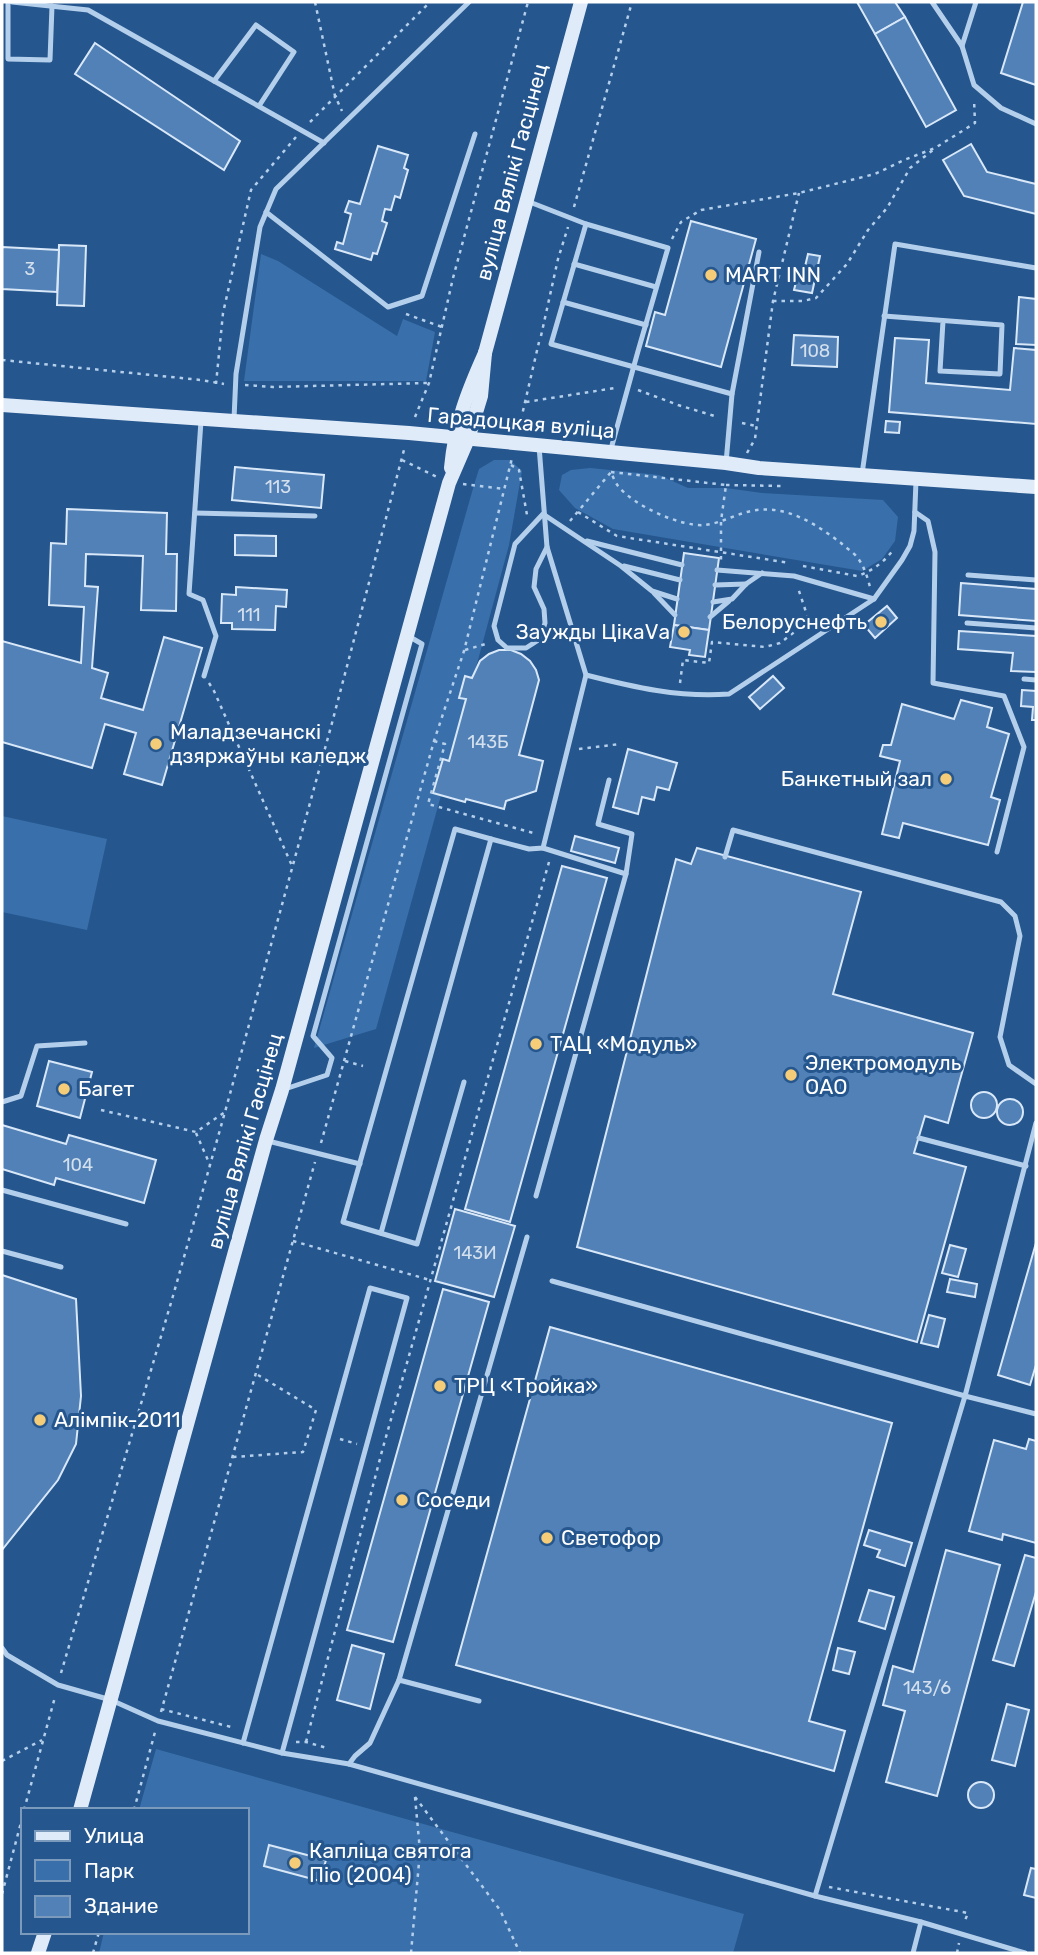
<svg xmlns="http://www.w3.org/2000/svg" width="1038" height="1955" viewBox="0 0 1038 1955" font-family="Rubik,sans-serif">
<rect width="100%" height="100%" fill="#25568e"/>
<g fill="#3970ab">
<path d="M261 254 278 261 397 336 403 319 435 332 426 381H244Z"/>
<path d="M494 460H510L522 471 509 545 457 738 376 1029 314 1048 474 485 479 469Z"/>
<path d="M590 468 659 475 688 488H726L762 493 883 500 898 517 895 541 882 559 862 571 613 529 575 508 559 490 562 475 571 470Z"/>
<path d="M2 816 107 839 87 930 2 912Z"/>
<path d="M156 1749 744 1914 733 1953H99L104 1932H247V1810H139Z"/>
</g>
<g fill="#5181b7" stroke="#d9e8f8" stroke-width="2">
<path d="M857 2H895L905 17 875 34Z"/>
<path d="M1023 2H1036V85L1001 73Z"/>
<path d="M905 17 956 110 926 127 875 34Z"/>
<path d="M95 43 240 141 224 170 75 74Z"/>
<path d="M971 144 987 172 1036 184V214L964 196 943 160Z"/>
<path d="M378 146 408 155 404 168 408 170 400 198 395 196 391 210 385 209 382 221 387 223 377 254 373 253 371 260 335 249 337 242 343 244 351 214 345 212 349 201 360 204Z"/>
<path d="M691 221 756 239 721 367 646 346 655 312 665 315Z"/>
<path d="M59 245 86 246 84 306 57 305Z"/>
<path d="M2 247 59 250 57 292 2 289Z"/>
<path d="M808 254 820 256 812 293 794 290 797 278 802 279Z"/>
<path d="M1019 297 1036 299V345L1016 344Z"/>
<path d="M794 335 838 337 837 367 792 365Z"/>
<path d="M895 338 929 340 926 383 1010 390 1014 348 1036 350V424L889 412Z"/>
<path d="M886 421 900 422 899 433 885 432Z"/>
<path d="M235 467 324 475 321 508 232 500Z"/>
<path d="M67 509 167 513 166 554H177L176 611 141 610 143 556 86 554 85 586 98 587 92 668 108 673 101 698 143 710 164 637 202 648 162 785 124 774 136 733 105 724 92 768 2 742V641L81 663 84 607 49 605 51 543 66 544Z"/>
<path d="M235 535 276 536V556L235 555Z"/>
<path d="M684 553 719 558 709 630 674 625Z"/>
<path d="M961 583 1036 589V621L959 615Z"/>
<path d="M236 587 287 590 286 607 276 606 275 630 232 629V623H221L222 594 236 595Z"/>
<path d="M887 606 897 618 875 638 864 625Z"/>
<path d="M674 625 709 630 705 657 689 655 690 650 670 647Z"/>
<path d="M959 631 1036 636V672L1011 671 1013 653 958 649Z"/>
<path d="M499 650H511L521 654 530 661 536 670 539 680 519 755 543 761 536 791 506 801 504 809 466 799 465 802 433 793 443 759 449 761 466 699 459 698 465 676 472 678 480 661 489 654Z"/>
<path d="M773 676 784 688 760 709 749 697Z"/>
<path d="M1022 690 1036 691V720H1032L1033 707 1021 706Z"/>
<path d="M961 700 992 708 987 727 1009 734 991 797 1000 800 988 845 903 823 899 838 882 834 900 761 880 756 883 745H891L902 704 954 719Z"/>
<path d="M628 749 677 763 669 790 657 787 654 800 642 797 638 814 613 807Z"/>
<path d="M575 836 619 848 615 863 571 851Z"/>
<path d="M697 848 861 892 833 994 973 1033 948 1123 925 1116 914 1153 966 1167 917 1342 577 1247 676 859 691 864Z"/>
<path d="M562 866 607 878 510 1222 465 1209Z"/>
<path d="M49 1061 92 1072 80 1118 37 1106Z"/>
<circle cx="984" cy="1105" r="13"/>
<circle cx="1010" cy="1112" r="13"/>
<path d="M2 1125 66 1144 69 1135 156 1160 144 1203 56 1178 54 1185 2 1169Z"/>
<path d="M455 1209 515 1226 494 1297 435 1281Z"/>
<path d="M1036 1243V1365L1030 1385 998 1375Z"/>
<path d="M950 1245 966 1249 958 1277 942 1273Z"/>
<path d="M2 1275 76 1299 81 1396 76 1444 58 1480 2 1550Z"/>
<path d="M950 1279 977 1284 975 1297 947 1292Z"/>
<path d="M443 1289 489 1302 393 1642 347 1630Z"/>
<path d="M929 1315 945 1319 938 1347 921 1343Z"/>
<path d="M550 1327 892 1423 809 1721 845 1731 834 1771 456 1665Z"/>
<path d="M1029 1439 1036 1441V1543L1003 1534 1002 1540 969 1531 994 1440 1026 1449Z"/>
<path d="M869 1530 912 1543 905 1566 877 1557 880 1550 864 1545Z"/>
<path d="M946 1550 1000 1565 937 1796 886 1782 905 1711 883 1705 893 1666 913 1672Z"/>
<path d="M1025 1555 1036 1558V1592L1014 1666 993 1660Z"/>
<path d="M869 1590 894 1597 885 1629 859 1621Z"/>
<path d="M352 1645 384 1654 370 1709 337 1700Z"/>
<path d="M838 1648 855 1652 849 1674 833 1670Z"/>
<path d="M1007 1704 1029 1710 1015 1766 992 1760Z"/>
<circle cx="981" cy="1795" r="13"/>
<path d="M269 1845 326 1860 320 1881 264 1866Z"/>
<path d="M1031 1868 1036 1869V1898L1024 1895Z"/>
</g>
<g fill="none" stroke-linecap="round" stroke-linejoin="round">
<g stroke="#b4cfeb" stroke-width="2.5" stroke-dasharray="3.5 5" stroke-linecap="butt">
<path d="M315 2 335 96 342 111"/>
<path d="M310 122 430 2"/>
<path d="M574 207 632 2"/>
<path d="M672 239 681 222 701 210 799 193 875 174 904 160 935 148 975 123 974 99"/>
<path d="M773 301H803L816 298 847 264 868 230 887 208 910 168 933 150"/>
<path d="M406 314 442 327"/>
<path d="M541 336 558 259 568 227"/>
<path d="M2 360 201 380 224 384"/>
<path d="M216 384 223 313 251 190 296 137"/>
<path d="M245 385 273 387 427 383"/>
<path d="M638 390 678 405 718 417"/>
<path d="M526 402 615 388"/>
<path d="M415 417 429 383 453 278 528 2"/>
<path d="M742 423 756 426"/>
<path d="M519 428 539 342"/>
<path d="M747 453 755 439 773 301 799 193"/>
<path d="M402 460 437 477"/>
<path d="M511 465 519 470 527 515"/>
<path d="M611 472 726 485 721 521V561"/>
<path d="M463 484 505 489"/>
<path d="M726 485 782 486"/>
<path d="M578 512 617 536 790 563"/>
<path d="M570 521 611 472C613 477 615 482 618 486 634 506 681 527 705 525 723 523 739 512 757 510 789 506 817 525 841 543 846 548 853 552 857 557 864 566 867 576 870 587"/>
<path d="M803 566 857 576C873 571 885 561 894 549"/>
<path d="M465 650 489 643"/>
<path d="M209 683 214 691 293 868"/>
<path d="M680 683 683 660 709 663 712 642 765 647 780 643 809 621 798 588"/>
<path d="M434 741 445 744 428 804 537 834"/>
<path d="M579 749 620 744"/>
<path d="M345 1061 363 1066"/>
<path d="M101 1110 196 1132 225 1112"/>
<path d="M196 1133 210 1165"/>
<path d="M321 1143 434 741 464 651 512 458"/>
<path d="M293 1241 430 1280"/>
<path d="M340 1439 357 1444"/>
<path d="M233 1457 303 1452 316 1410 258 1375"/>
<path d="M61 1673 173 1296 225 1112 332 723 405 446"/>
<path d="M161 1709 235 1728"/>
<path d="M161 1712 315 1162"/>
<path d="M296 1742H306L327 1748"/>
<path d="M306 1742 382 1451 549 862"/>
<path d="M2 1761 42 1740"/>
<path d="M415 1797 500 1910 520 1953"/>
<path d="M24 1810 55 1697"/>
<path d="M134 1810 155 1732"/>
<path d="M829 1887 968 1913 964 1923"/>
<path d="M2 1894 23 1815"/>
<path d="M93 1953 99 1932"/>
<path d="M411 1953 420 1851 415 1797"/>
<path d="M957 1953 959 1943"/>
</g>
<g stroke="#b4cfeb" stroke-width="5">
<path d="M8 2V59L50 60 52 6"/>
<path d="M12 2 88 10 324 143"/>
<path d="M932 2 962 46"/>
<path d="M976 2 962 46 974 85 1001 108 1036 124"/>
<path d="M214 81 256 25 294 52 259 106"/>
<path d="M527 201 586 224"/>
<path d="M266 212 388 307 422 296 475 134"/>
<path d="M574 264 656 287"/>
<path d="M563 302 646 325"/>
<path d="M884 316 1002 325 1000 374 940 371 943 321"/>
<path d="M234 419 236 374 260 227 276 189 469 2"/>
<path d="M201 421 189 594 203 600 216 636 204 676"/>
<path d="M611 449C629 382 648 315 668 248L586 224 551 344 732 394"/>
<path d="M726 463 732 394 759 252"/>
<path d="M862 474 895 244 1036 268"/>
<path d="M915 512 928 521 935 552 933 683 1004 696 1024 747 997 852"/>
<path d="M195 513 315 516"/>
<path d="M587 541 682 565"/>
<path d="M547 547 536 569 534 587 544 609 545 623 540 639 526 648H507L498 640 494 626 515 544 543 514 621 566 652 591 677 599"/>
<path d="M624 566 680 580"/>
<path d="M717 570 794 576 874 599"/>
<path d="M968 575 1036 580"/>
<path d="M715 585 746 584"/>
<path d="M654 593 675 615"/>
<path d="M713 602 732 599 746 584 762 573"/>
<path d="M710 617 729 601"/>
<path d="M967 623 1036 628"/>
<path d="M586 675C633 687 680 698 729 694L874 599 902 560 910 546 914 531 916 481"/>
<path d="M1024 679 1036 680"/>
<path d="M543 848 626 874 632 834 598 824 609 780"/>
<path d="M725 857 733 830 1001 902 1015 916 1020 936 1000 1037 1009 1065 1036 1084"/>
<path d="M464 1082 417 1244 343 1222 455 829 491 839"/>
<path d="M285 1089 327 1075 332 1058 313 1036 422 644 410 637"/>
<path d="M2 1102 21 1096 37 1046 85 1043"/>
<path d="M919 1138 1026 1166"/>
<path d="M268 1141 360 1164"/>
<path d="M2 1190 126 1224"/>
<path d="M536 1196 626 874"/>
<path d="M381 1233 491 839 529 849 543 848 586 675 547 547 539 446"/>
<path d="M2 1251 61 1267"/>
<path d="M552 1281 965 1396 1036 1123"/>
<path d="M2 1648 7 1655 58 1685 111 1700 158 1721 282 1753 349 1764 815 1896 921 1922 1025 1953"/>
<path d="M399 1680 527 1237"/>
<path d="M243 1743 370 1288 407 1298 282 1753"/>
<path d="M349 1764 355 1756 370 1743 399 1680 479 1701"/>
<path d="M815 1896 965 1396 1036 1414"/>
<path d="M913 1953 921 1922"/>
</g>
<g stroke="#e0ebf9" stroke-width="14">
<path d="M2 405 409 433 726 463 759 468 1036 487"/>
<path d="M451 468C455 424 467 393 485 353L581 2"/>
<path d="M80 1810 266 1140 282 1090 449 483 468 439 481 396 485 353"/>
<path d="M38 1953 45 1932"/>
</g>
</g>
<g fill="#f5cd78" stroke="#25568e" stroke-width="2.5">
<circle cx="711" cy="275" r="7"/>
<circle cx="881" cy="622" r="7"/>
<circle cx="684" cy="632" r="7"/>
<circle cx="156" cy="744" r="7"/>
<circle cx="946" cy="779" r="7"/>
<circle cx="536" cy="1044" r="7"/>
<circle cx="791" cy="1075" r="7"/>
<circle cx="64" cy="1089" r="7"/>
<circle cx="440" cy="1386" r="7"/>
<circle cx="40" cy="1420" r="7"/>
<circle cx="402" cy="1500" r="7"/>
<circle cx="547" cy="1538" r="7"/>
<circle cx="295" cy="1863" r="7"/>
</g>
<g text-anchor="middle" stroke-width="6" stroke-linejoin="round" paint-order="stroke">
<g font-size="18" fill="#d4e0ed">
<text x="30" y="275">3</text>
<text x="815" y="357">108</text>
<text x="278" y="493">113</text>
<text x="249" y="621">111</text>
<text x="488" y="748">143Б</text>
<text x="78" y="1171">104</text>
<text x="475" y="1259">143И</text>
<text x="927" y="1694">143/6</text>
</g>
<g font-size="21" fill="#fff" stroke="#25568e">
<text transform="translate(512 172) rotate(-75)" y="7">вуліца Вялікі Гасцінец</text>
<text transform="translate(521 423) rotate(5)" y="7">Гарадоцкая вуліца</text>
<text transform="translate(245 1141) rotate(-74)" y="7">вуліца Вялікі Гасцінец</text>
</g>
<g font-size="21" fill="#fff" stroke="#25568e" text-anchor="start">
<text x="725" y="282">MART INN</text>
<text x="867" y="629" text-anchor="end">Белоруснефть</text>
<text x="670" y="639" text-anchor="end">Заужды ЦікаVа</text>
<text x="170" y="739">Маладзечанскі<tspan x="170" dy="24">дзяржаўны каледж</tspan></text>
<text x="932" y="786" text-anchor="end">Банкетный зал</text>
<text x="550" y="1051">ТАЦ «Модуль»</text>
<text x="805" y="1070">Электромодуль<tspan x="805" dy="24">ОАО</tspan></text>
<text x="78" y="1096">Багет</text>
<text x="454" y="1393">ТРЦ «Тройка»</text>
<text x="54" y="1427">Алімпік-2011</text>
<text x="416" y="1507">Соседи</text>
<text x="561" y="1545">Светофор</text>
<text x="309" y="1858">Капліца святога<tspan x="309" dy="24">Піо (2004)</tspan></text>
</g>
</g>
<rect width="1038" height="1955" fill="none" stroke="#ffffff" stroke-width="7"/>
<rect x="21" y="1808" width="228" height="126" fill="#25568e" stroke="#7c9abb" stroke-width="2"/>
<rect x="35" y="1831" width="35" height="10" fill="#e0ebf9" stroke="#7c9abb" stroke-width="2"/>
<text x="84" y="1843" font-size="21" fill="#ffffff">Улица</text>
<rect x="35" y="1860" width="35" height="21" fill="#3970ab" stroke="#7c9abb" stroke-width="2"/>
<text x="84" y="1878" font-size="21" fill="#ffffff">Парк</text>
<rect x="35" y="1896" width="35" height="21" fill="#5181b7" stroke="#7c9abb" stroke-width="2"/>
<text x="84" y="1913" font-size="21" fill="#ffffff">Здание</text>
</svg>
